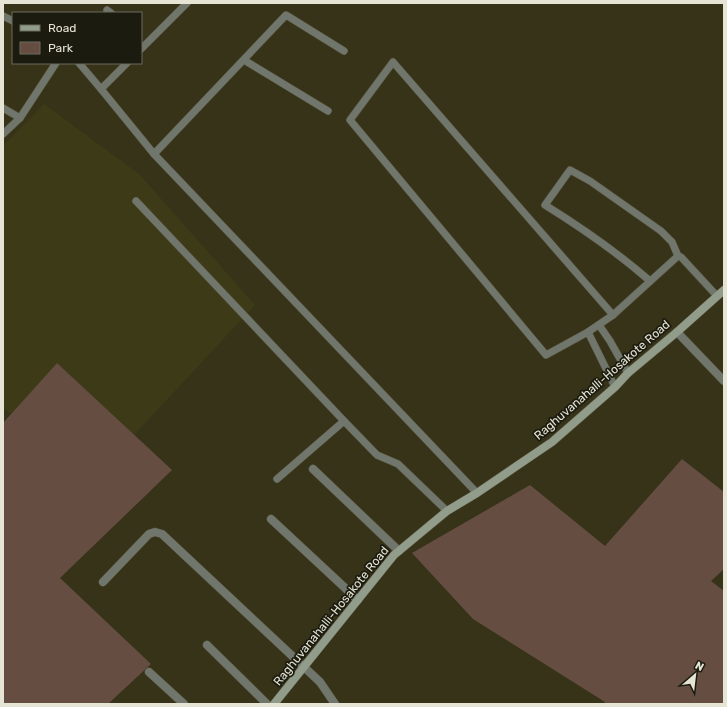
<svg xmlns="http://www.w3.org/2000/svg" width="727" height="707" viewBox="0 0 727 707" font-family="Rubik,sans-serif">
<rect width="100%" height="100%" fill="#363319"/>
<path fill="#3d3a18" d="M44 104 139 174 255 305 134 435 57 363 11 414 3 408V146Z"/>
<g fill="#654d42">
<path d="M57 363 172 470 60 578 151 664 108 704H3V423Z"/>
<path d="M682 459 724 492V569L711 581 724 591V704H604L605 702 473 619 412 553 530 485 605 546Z"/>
</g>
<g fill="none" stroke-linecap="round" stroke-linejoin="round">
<g stroke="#524f37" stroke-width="8">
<g id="service">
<path d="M107 10 111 13"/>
<path d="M3 16 13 21"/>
<path d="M141 49 187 3"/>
<path d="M244 60 328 111"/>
<path d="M79 63 101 89 154 154 477 493"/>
<path d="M101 89 127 63"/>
<path d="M3 108 20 118"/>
<path d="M3 134 20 118 56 63"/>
<path d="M154 154 286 15 344 51"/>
<path d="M136 201 344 421 377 455 398 464 447 511"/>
<path d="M650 281C618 253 582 228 545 205L570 170 590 181 661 231 672 242 678 256"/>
<path d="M613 315 393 62 350 120 546 355 588 332 615 387"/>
<path d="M599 325 610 341 628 373"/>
<path d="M588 332 613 315 678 256 681 257 717 296"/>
<path d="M277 479 344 421"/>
</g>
</g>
<g stroke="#524f37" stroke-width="9">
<g id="minor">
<path d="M677 332 724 381"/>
<path d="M313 469 399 551"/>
<path d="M271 519 358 600"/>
<path d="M103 582 149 534 155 532 162 534 320 682 335 704"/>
<path d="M207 645 267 704"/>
<path d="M149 672 184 704"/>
</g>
</g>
<g stroke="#524f37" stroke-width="9">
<path id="secondary" d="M274 704 394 555 447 511 477 493 552 442 615 387 628 373 677 332 724 290"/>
</g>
<use href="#service" stroke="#70766b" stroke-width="7"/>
<use href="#minor" stroke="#70766b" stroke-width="8"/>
<use href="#secondary" stroke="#929c8a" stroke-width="8"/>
</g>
<g text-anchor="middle" stroke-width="3.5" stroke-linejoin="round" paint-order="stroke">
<g font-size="12" fill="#e5e4d5" stroke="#1b1b0f">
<text transform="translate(602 380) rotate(-41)" y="4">Raghuvanahalli-Hosakote Road</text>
<text transform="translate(331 616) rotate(-51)" y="4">Raghuvanahalli-Hosakote Road</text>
</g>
</g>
<rect width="727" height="707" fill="none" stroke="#e5e4d5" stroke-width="8"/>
<rect x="12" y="12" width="130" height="52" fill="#1b1b0f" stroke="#6c6b5e"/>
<rect x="20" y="25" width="20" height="6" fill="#929c8a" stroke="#6c6b5e"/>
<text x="48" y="32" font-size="12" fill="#e5e4d5">Road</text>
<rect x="20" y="42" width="20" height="12" fill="#654d42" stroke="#6c6b5e"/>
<text x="48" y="52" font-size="12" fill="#e5e4d5">Park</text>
<g transform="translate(695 675) rotate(28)" stroke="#1b1b0f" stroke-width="3" paint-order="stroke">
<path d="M0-3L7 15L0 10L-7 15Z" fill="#e5e4d5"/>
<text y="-6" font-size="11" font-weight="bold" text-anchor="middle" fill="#e5e4d5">N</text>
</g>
</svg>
